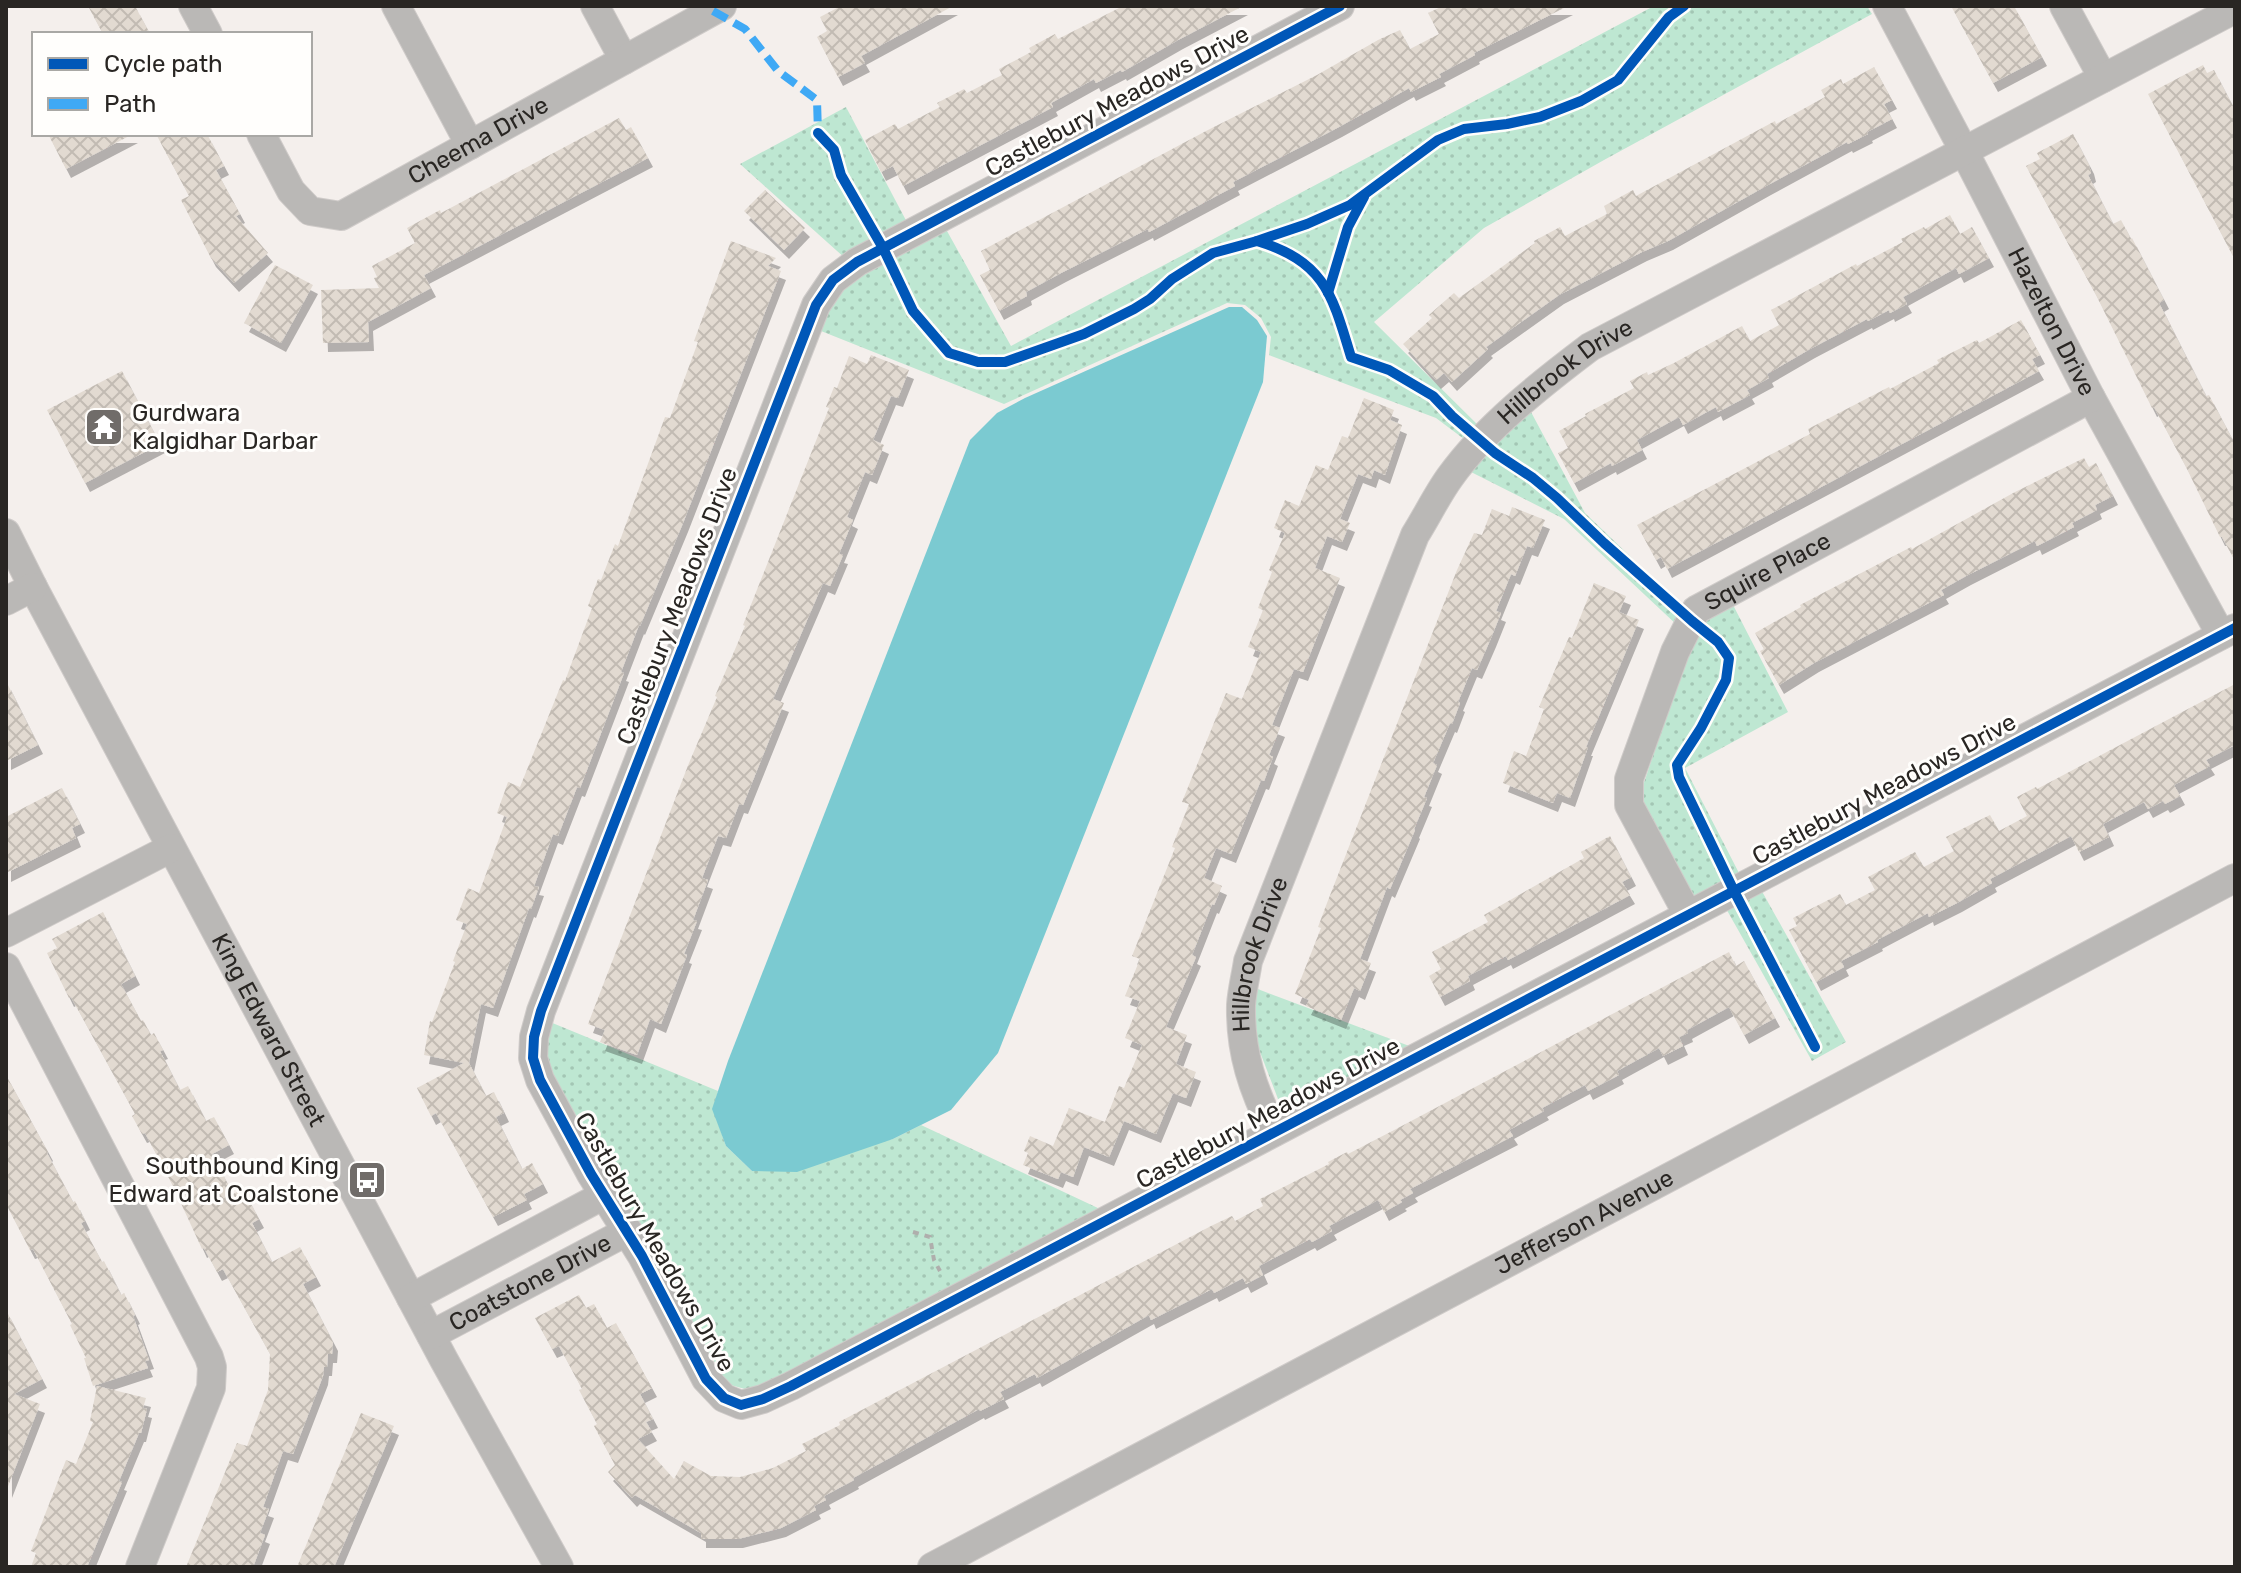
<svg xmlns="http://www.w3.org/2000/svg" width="2241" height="1573" viewBox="0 0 2241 1573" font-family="Rubik,sans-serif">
<defs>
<pattern id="grass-dots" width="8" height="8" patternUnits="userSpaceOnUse" patternTransform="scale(2)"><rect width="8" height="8" fill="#bee7d2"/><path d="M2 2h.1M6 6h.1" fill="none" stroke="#a3c6b4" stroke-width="1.8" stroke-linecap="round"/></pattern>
<pattern id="building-cross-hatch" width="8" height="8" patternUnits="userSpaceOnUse" patternTransform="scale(2)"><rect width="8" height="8" fill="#e2dad1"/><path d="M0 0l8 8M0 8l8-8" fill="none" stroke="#c2bbb3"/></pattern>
<filter id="shadow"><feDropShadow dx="5" dy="9" stdDeviation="0" flood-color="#0004"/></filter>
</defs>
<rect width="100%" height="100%" fill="#f4efec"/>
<g fill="url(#grass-dots)">
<path d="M1654 6H1867L1872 14 1604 160 1484 228 1374 322 1486 433 1472 445 1436 418 1269 355 1271 337 1261 318 1245 305 1227 303 1004 404 821 331 813 324 862 263 942 222 1011 346Z"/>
<path d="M846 107 909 226 846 259 740 164Z"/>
<path d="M1531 412 1585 513 1686 610 1678 626 1564 519 1471 472 1489 449Z"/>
<path d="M1731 601 1788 712 1685 768 1740 875 1690 904 1637 804 1700 613Z"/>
<path d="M1759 886 1846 1042 1812 1061 1724 905Z"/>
<path d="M1255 988 1412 1047 1283 1112 1255 1039Z"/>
<path d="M550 1022 718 1091 713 1109 726 1146 752 1171 893 1139 921 1125 1100 1209 763 1394 727 1384 553 1075 545 1056Z"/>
</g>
<path fill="#7bcad1" d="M1229 307H1242L1257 320 1267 336 1263 382 998 1053 951 1110 893 1139 797 1172 752 1171 726 1146 712 1109 728 1061 970 440 997 413 1025 398Z"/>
<g fill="url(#building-cross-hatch)" filter="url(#shadow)">
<path d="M88 6H135L150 34H103Z"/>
<path d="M841 6H953L861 56 865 63 838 77 817 37 827 31 820 17Z"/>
<path d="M1123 6H1243L1178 40 1122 72 1121 70 1096 83 1094 79 1051 103 1053 107 903 186 893 166 881 172 865 140 895 124 898 129 940 107 937 103 964 89 967 93 1002 75 999 69 1031 52 1029 48 1055 34 1058 39Z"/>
<path d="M1443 6H1568L1474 53 1475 55 1439 74 1441 77 1411 92 1409 88 1337 128 1233 182 1235 186 1149 232 1148 229 1061 273 1026 292 1027 296 999 311 980 275 990 270 981 251 1206 131 1317 75 1378 40 1400 30 1410 49 1439 34 1428 13Z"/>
<path d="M1951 6H2014L2042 57 1993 83Z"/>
<path d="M2203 65 2207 73 2214 70 2235 110V260L2148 94Z"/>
<path d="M1874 67 1892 100 1884 104 1892 119 1867 132 1868 134 1848 144 1847 142 1766 186 1668 241 1642 252 1559 295 1486 347 1488 349 1452 382 1444 373 1436 380 1403 344 1432 318 1429 315 1454 293 1459 298 1535 243 1534 241 1560 227 1565 236 1607 214 1604 206 1633 190 1636 196 1775 121 1776 124 1825 97 1821 90 1841 79 1843 84Z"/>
<path d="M619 118 626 130 631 127 648 158 424 275 431 288 368 322 369 342 323 343 321 290 379 288 374 278 377 277 372 266 415 243 407 228 440 210 441 213Z"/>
<path d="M48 134H133L66 169Z"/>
<path d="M156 134H207L224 166 216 170 240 214 236 216 268 253 234 283 211 258 181 200 189 196Z"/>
<path d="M2073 134 2089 165 2091 173 2088 175 2113 224 2121 220 2131 239 2132 238 2164 300 2159 303 2206 396 2209 395 2235 444V561L2222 537H2220L2187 469 2154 407 2152 408 2096 295 2026 166 2040 159 2037 153Z"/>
<path d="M765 190 805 228 784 250 744 211Z"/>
<path d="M1950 215 1960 234 1972 227 1989 258 1959 274 1956 268 1903 297 1907 304 1890 313 1889 310 1868 321 1867 319 1810 349 1767 374 1769 378 1747 390 1750 395 1718 412 1716 407 1683 425 1679 417 1637 440 1642 450 1612 466 1611 463 1574 483 1558 453 1568 448 1559 431 1586 416 1585 414 1634 388 1630 381 1647 372 1648 375 1674 363 1742 326 1750 341 1779 325 1771 310 1856 264 1857 266 1903 242 1901 239 1924 227 1925 229Z"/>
<path d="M731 241 776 258 768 266 781 271 683 523 640 626 639 625 621 672 624 673 580 788 577 787 558 836 553 834 534 886 539 887 531 909 529 908 493 1008 481 1004 469 1063 486 1096 494 1092 504 1113 496 1117 522 1169 532 1163 543 1184 524 1194 527 1200 493 1217 436 1113 431 1116 417 1088 464 1063 424 1055 430 1021 432 1022 455 962 453 961 467 924 456 920 468 888 479 893 507 817 497 813 508 782 520 787 563 680 565 681 592 608 588 606 598 579 601 580 615 544 618 546 665 417 670 418 698 342 694 341Z"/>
<path d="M275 265 313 285 281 343 244 323Z"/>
<path d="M2021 320 2040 355 2032 359 2039 371 1667 569 1661 557 1656 560 1637 525 1810 434 1808 429 1889 387 1890 389 1939 363 1937 360 1977 340 1979 343Z"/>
<path d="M871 355 909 370 898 398 891 396 873 440 884 445 872 475 865 472 847 517 853 520 839 554 843 555 830 586 823 583 773 699 784 703 743 805 739 804 726 838 718 836 702 878 708 880 693 920 697 921 684 954 687 955 661 1024 650 1019 637 1055 600 1042 605 1030 588 1024 689 763 717 697 715 696 745 626 743 625 829 408 826 407 834 387 837 388 849 356 867 364Z"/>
<path d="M122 371 160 444 85 483 47 410Z"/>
<path d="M1364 398 1394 410 1390 420 1402 425 1385 475 1374 470 1371 479 1358 474 1340 519 1350 523 1342 542 1327 536 1315 568 1340 578 1303 672 1294 669 1272 725 1280 728 1269 755 1273 757 1264 781 1261 780 1231 854 1216 848 1204 878 1222 886 1214 905 1212 904 1192 955 1196 957 1166 1027 1187 1035 1176 1064 1196 1072 1186 1098 1173 1093 1156 1134 1124 1121 1109 1157 1084 1147 1073 1177 1061 1172 1058 1179 1023 1165 1028 1153 1024 1151 1030 1136 1053 1146 1069 1108 1105 1122 1119 1086 1124 1088 1142 1045 1125 1038 1140 1001 1125 996 1140 959 1132 956 1175 848 1172 847 1189 804 1182 802 1226 693 1242 699 1261 652 1248 647 1263 610 1258 608 1272 572 1269 570 1285 533 1274 528 1285 500 1299 506 1316 465 1328 470 1342 436 1348 438Z"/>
<path d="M2084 458 2089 467 2096 463 2113 496 2095 505 2097 510 2072 523 2074 527 2037 546 2035 541 1966 576 1941 590 1944 595 1814 663 1779 685 1760 651 1764 649 1755 633 1801 607 1800 605 1911 547 1912 549 2015 492Z"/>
<path d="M1512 507 1545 520 1533 548 1527 546 1515 576 1511 574 1496 611 1501 613 1491 638 1477 670 1472 668 1458 702 1460 703 1452 724 1450 723 1433 763 1437 765 1424 797 1427 798 1414 829 1415 830 1390 889 1387 887 1360 959 1371 963 1360 991 1354 988 1341 1020 1306 1006 1309 1000 1295 994 1321 928 1318 927 1327 903 1457 570 1474 533 1482 535 1492 509 1509 516Z"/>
<path d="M1594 583 1626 596 1619 612 1639 620 1586 747H1588L1570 798 1557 793 1553 803 1503 783 1514 751 1526 756 1544 709 1539 707 1569 637 1572 638Z"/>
<path d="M6 681 38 745 6 761Z"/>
<path d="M2235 684V745L2206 760 2210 766 2174 785 2180 796 2165 804 2163 801 2148 809 2144 802 2103 824 2109 837 2079 852 2071 836 1990 879 1992 883 1957 903 1929 917 1928 913 1877 940 1878 942 1841 961 1844 967 1816 982 1789 930 1797 926 1793 918 1840 894 1846 905 1875 890 1868 877 1915 852 1924 867 1954 851 1946 837 1990 815 1999 831 2027 816 2017 797 2036 787 2037 789Z"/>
<path d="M62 788 80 824 72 828 76 838 6 873V817Z"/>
<path d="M1610 836 1631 877 1622 882 1630 895 1508 960 1506 956 1468 976 1470 981 1440 997 1429 976 1441 969 1432 952 1488 922 1484 915 1584 858 1581 852Z"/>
<path d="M103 912 135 976 121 984 141 1021 143 1020 151 1035 154 1033 163 1050 160 1051 180 1090 188 1086 206 1121 214 1117 229 1145 212 1154 233 1194 243 1189 259 1219 252 1223 272 1262 300 1247 316 1277 303 1284 333 1342 332 1354H328L327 1367H324L323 1376 293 1454 283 1451 263 1507 269 1509 260 1533 265 1535 253 1567H186L237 1443 247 1446 268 1390 270 1354 223 1269 217 1272 204 1248 202 1249 173 1186 145 1133 142 1134 132 1116 135 1114 71 997 69 998 47 953 57 948 52 939Z"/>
<path d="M1729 952 1736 966 1744 961 1775 1018 1744 1035 1729 1007 1687 1030 1688 1033 1679 1037 1683 1046 1663 1056 1659 1048 1617 1071 1619 1075 1588 1091 1585 1085 1542 1108 1544 1111 1509 1130 1513 1136 1410 1189 1413 1193 1400 1200 1402 1202 1384 1212 1378 1200 1329 1226 1332 1231 1312 1242 1310 1239 1259 1266 1263 1275 1246 1284 1243 1278 1214 1293 1212 1289 1151 1320 1149 1315 1037 1378 1035 1374 1000 1392 1004 1399 980 1411 979 1409 853 1478 854 1480 824 1496 826 1500 814 1506 816 1510 781 1528 738 1539H701V1533L635 1495 632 1498 608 1472 615 1465 594 1426 597 1424 579 1390 582 1389 559 1346 552 1349 535 1318 579 1295 586 1308 594 1304 607 1328 616 1323 652 1388 640 1394 653 1419 646 1422 652 1432 638 1439 674 1479 684 1461 711 1476 740 1477 773 1468 806 1451 802 1444 840 1425 839 1422 1211 1226 1232 1216 1235 1221 1263 1206 1260 1199 1329 1164 1328 1162 1347 1152 1348 1154 1398 1128Z"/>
<path d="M6 1075 48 1152 47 1153 73 1202 75 1201 85 1221 81 1223 102 1262 104 1261 121 1295 124 1293 135 1315 133 1316 149 1360 145 1361 148 1368 93 1386 84 1358H86L70 1325 72 1324 33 1249 30 1250 6 1204Z"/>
<path d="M6 1310 42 1379 14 1394 40 1404 7 1489Z"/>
<path d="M97 1386 146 1398 143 1408 147 1409 141 1433H139L119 1481 122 1482 87 1567H31L36 1553 31 1551 66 1460 76 1464 93 1422 90 1421Z"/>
<path d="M361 1413 394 1426 334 1567H297Z"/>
</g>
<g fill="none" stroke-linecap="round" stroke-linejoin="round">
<g stroke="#cfcbc9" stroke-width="30">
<g id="minor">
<path d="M193 6 208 34"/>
<path d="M396 6 470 145"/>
<path d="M595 6 624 60"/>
<path d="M1340 6 857 262 833 280 816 305 541 1011 534 1037 533 1058 540 1080 591 1174 642 1256 706 1379 724 1398 741 1405 763 1399 791 1386 2235 628"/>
<path id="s1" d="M1887 6 1964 151 2091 398 2221 635"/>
<path d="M2064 6 2103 78"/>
<path id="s2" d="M261 134 291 191 310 211 341 216 722 6"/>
<path id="s3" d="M6 533 33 587 444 1360 559 1567"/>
<path d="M6 601 33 587"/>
<path id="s4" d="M1688 915 1629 805V779L1675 652 1696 610 2091 398"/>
<path d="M6 933 171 848"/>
<path d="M6 967 209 1357 212 1367 211 1388 140 1567"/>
<path id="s5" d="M1274 1132C1253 1090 1240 1053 1241 1005 1242 990 1246 975 1248 961L1415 535C1427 516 1437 495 1450 477 1486 427 1541 384 1590 347L2235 9"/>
<path d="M411 1298 604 1195"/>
<path id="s6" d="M431 1335 628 1231"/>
<path id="s7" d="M932 1567 2235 878"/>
</g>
</g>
<path stroke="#afaeac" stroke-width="4" stroke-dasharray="6 6" stroke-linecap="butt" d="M913 1232 930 1237 934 1260 940 1271"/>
<use href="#minor" stroke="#bab8b6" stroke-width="28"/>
<path stroke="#3fa9f5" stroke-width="8" stroke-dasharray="16 8" stroke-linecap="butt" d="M713 11 745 29 778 71 817 100 818 133"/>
<g stroke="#fffefc" stroke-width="15">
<g id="cycleway">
<path d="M1340 6 857 262 833 280 816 305 541 1011 534 1037 533 1058 540 1080 591 1174 642 1256 706 1379 724 1398 741 1405 763 1399 791 1386 2235 628"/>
<path d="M818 133 834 150 841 175 883 248 913 311 949 353 978 362H1005L1084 334 1134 309 1150 299 1172 279 1213 253 1257 241 1307 224 1350 205 1438 140 1464 129 1507 124 1540 117 1581 101 1618 80 1669 17 1684 6"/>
<path d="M1257 241C1325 262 1332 294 1351 357L1389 370 1433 396 1452 416 1495 453 1533 478 1557 498 1604 543 1692 621 1718 642 1729 658 1726 680 1701 728 1677 765 1679 777 1734 891 1815 1047"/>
<path d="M1328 293 1348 227 1364 197"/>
</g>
</g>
<use href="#cycleway" stroke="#0057b8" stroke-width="10"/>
</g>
<defs>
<g id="temple-square" transform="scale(2)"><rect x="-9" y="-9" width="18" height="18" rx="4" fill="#706c69" stroke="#fffefc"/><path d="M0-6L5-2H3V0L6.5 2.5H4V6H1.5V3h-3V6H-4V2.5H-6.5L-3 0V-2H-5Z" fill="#fff"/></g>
<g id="bus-square" transform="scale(2)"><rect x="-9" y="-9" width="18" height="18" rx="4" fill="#706c69" stroke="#fffefc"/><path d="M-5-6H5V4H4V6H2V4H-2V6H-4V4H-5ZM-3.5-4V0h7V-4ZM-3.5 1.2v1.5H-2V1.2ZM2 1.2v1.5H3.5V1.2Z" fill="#fff"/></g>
</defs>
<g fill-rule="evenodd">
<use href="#temple-square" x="104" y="427"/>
<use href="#bus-square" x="367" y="1180"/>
</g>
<g text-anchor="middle" stroke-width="6" stroke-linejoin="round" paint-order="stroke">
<g font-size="24" fill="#292623" stroke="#fffefc">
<text transform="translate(1117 101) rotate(-28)" y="8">Castlebury Meadows Drive</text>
<text dy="8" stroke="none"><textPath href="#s2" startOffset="280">Cheema Drive</textPath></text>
<text dy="8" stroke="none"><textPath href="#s1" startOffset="356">Hazelton Drive</textPath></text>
<text dy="8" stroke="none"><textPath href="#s5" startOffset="860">Hillbrook Drive</textPath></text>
<text dy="8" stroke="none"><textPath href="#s4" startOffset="414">Squire Place</textPath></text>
<text transform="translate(677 606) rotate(-69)" y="8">Castlebury Meadows Drive</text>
<text transform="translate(1884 789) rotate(-28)" y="8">Castlebury Meadows Drive</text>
<text dy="8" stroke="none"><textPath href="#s5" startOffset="186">Hillbrook Drive</textPath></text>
<text dy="8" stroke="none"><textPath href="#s3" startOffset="562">King Edward Street</textPath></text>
<text transform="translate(1268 1113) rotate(-28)" y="8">Castlebury Meadows Drive</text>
<text dy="8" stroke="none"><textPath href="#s7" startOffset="738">Jefferson Avenue</textPath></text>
<text transform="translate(655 1242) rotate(60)" y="8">Castlebury Meadows Drive</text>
<text dy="8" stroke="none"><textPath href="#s6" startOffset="112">Coatstone Drive</textPath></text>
</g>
<g font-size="24" fill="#292623" stroke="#fffefc" text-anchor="start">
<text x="132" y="421">Gurdwara<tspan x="132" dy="28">Kalgidhar Darbar</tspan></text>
<text x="339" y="1174" text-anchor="end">Southbound King<tspan x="339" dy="28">Edward at Coalstone</tspan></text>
</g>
</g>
<rect width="2241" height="1573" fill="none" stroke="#292623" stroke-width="16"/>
<rect x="32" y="32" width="280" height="104" fill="#fffefc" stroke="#a9a8a5" stroke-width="2"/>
<rect x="48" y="58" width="40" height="12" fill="#0057b8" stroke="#a9a8a5" stroke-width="2"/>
<text x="104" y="72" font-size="24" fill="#292623">Cycle path</text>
<rect x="48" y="98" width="40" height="12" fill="#3fa9f5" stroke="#a9a8a5" stroke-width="2"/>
<text x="104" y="112" font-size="24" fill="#292623">Path</text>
</svg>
